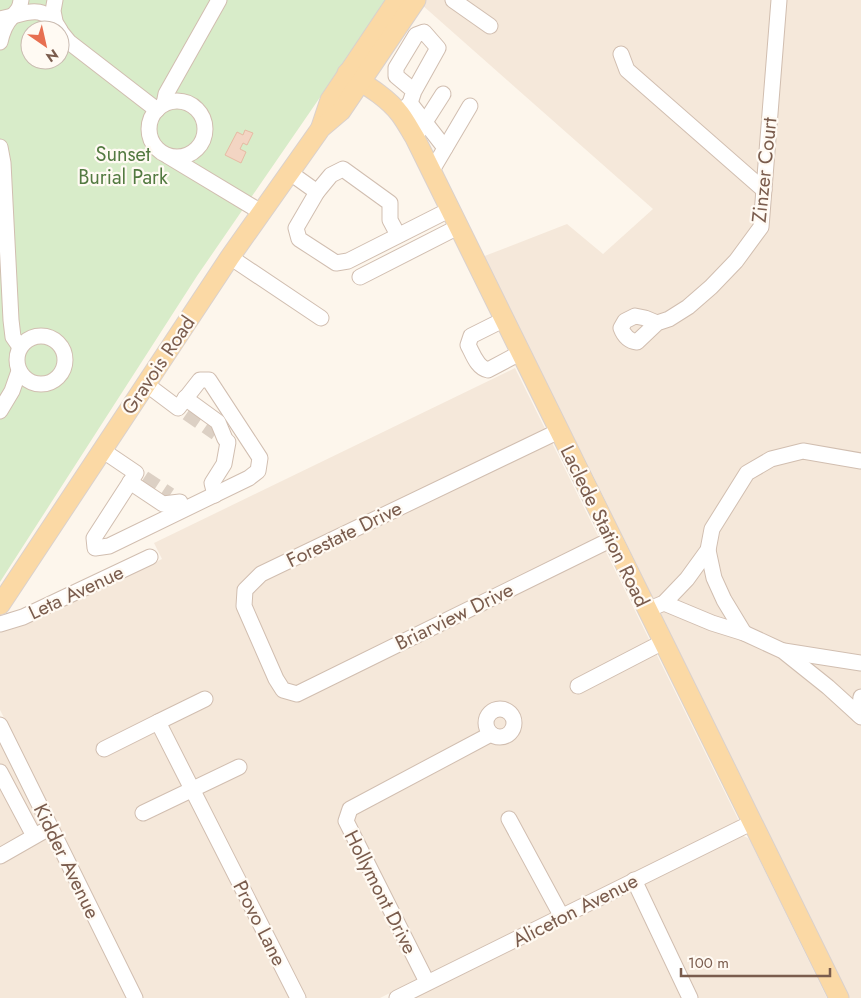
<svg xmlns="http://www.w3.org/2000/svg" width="861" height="998" viewBox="0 0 861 998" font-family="Jost,sans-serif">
<rect width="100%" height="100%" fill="#fdf6ec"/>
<g fill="#f5e8da">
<path d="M423 0H861V998H849L588 465 482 257 567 224 603 254 653 209 421 4Z"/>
<path d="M515 368 738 819 736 825 729 830 486 945 380 998H0V741L60 828 0 710V629L28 621 162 559 154 543Z"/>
<path d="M741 835 748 838 751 843 827 998H407Z"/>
</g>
<path fill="#d8ecc9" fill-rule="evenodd" d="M0 0H387L197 276 0 582ZM30 30H60V60H30Z"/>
<path fill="#f3d5c3" stroke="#e6bba3" d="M245 130 253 133 247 145 243 143 240 149 246 152 241 163 225 155 237 132 243 135Z"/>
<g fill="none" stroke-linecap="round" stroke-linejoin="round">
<g stroke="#dcd0c4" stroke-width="15" stroke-dasharray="15 8" stroke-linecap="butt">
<path d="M187 413 216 433"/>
<path d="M144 478 170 495"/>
</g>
<g stroke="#d1beb0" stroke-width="17">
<g id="minor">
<path d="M453 0 490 26"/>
<path d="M0 19C26 14 43 1 60 30"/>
<path d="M55 21 53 11 55 0"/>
<path d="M60 31 69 42 157 110"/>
<path d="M0 42C2 33 5 24 12 17 17 11 20 9 21 0"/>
<path d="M621 54 627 70 764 190"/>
<circle cx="177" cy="129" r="28"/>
<path d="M410 103 445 148"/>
<path d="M164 104 166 94 219 0"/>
<path d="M400 113 410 103 414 91 438 48 424 32 416 35 396 68V76L414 91"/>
<path d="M420 130 443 94"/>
<path d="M0 147 3 163 11 320 13 337 20 347"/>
<path d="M168 156 261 212"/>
<path d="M289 172 317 192"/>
<path d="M431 172 470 106"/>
<path d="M398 235 390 220V203L343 169 331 175 317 192 296 228 299 239 336 263 348 261 449 210"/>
<path d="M230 257 321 318"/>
<path d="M360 277 458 227"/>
<path d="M503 320 471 336 468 345C473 354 477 368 488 370L520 353"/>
<path d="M657 323 637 342C629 341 624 336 621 328L625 321 635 316 645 318 657 323 669 319 688 307 711 287 736 261 761 227 779 0"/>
<circle cx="41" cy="360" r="24"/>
<path d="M185 398 218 422 225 439"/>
<path d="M0 411 12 391 19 371"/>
<path d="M559 431 261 574 245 590 244 606 276 679 283 690 297 694 612 539"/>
<path d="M102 450 136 473 94 538 95 548 109 546 249 478 258 471 260 458 209 380H200L178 408 146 384"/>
<path d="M130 482 163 504 180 502"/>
<path d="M215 495 212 483 224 464 228 442"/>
<path d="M708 550 714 578 724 600 744 633"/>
<path d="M664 603 712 623 744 633 783 651 828 687 861 717"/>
<path d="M647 610 664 603 687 579 708 550 712 529 747 473 771 459 803 451 861 461"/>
<path d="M0 624 23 617 150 557"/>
<path d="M784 651 861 663"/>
<path d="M578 686 663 642"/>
<path d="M205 699 158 722 298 998"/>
<circle cx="500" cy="723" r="14"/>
<path d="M859 715 861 697"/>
<path d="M0 725 135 998"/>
<path d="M104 749 158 722"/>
<path d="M0 772 34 836"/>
<path d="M143 813 239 767"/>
<path d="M509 819 562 917"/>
<path d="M0 856 42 832"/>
<path d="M634 880 690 998"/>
<path d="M427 982 346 821 350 809 491 734"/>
<path d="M397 998 753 822"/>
</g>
</g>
<g stroke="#dad1cd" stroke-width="21">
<g id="major">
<path d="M347 73C366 85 387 97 400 114 406 122 410 130 415 138L839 998"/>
<path d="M321 127 330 100 397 0"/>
<path d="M0 605 230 257 321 128 341 111 416 0"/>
</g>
</g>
<use href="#minor" stroke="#fff" stroke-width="15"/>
<use href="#major" stroke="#fbd9a5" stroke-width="19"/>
</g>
<g text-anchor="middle" stroke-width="4.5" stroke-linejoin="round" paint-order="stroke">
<g font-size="20" fill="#537a41" stroke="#fffaf3">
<text x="123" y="161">Sunset<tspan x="123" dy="23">Burial Park</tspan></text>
</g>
<g font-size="20" fill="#7a5c4d" stroke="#fffaf3">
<text transform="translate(764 170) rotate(-84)" y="7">Zinzer Court</text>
<text transform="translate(158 365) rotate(-56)" y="7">Gravois Road</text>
<text transform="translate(605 526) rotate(64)" y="7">Laclede Station Road</text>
<text transform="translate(344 534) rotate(-26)" y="7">Forestate Drive</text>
<text transform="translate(76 592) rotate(-25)" y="7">Leta Avenue</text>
<text transform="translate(454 616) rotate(-26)" y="7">Briarview Drive</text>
<text transform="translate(67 861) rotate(64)" y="7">Kidder Avenue</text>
<text transform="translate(381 892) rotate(63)" y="7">Hollymont Drive</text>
<text transform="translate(575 910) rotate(-27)" y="7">Aliceton Avenue</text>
<text transform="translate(260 923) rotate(63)" y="7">Provo Lane</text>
</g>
</g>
<g transform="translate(45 45) rotate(146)"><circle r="24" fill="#fffaf3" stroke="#cabbb1"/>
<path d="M0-4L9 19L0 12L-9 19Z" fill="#e76f51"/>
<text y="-8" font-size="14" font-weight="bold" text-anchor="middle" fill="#7a5c4d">N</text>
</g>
<path d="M681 968v8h149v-8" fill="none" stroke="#7a5c4d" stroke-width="2.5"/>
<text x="688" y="968" font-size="15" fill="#7a5c4d" stroke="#fffaf3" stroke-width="4" paint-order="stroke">100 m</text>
</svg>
